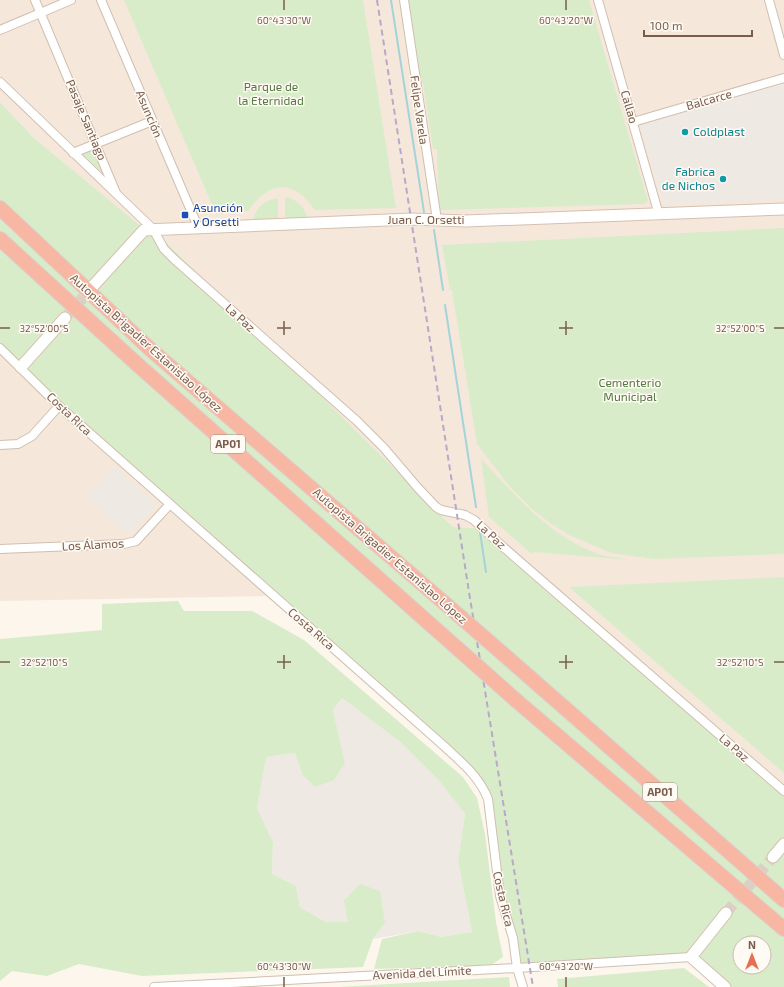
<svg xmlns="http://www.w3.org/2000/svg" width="784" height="987" viewBox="0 0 784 987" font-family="'Exo 2',sans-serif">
<rect width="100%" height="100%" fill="#fdf6ec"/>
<g fill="#f5e8da">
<path d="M0 0H784V791L476 528 453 527 153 229 144 230 35 139 0 102Z"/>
<path d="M0 348 273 596 0 601Z"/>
</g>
<g fill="#efe9e4">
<path d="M784 83V199L664 205 640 124Z"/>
<path d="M115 466 157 505 134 531 127 534 86 496Z"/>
<path d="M342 698 400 742 440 782 465 814 458 861 472 932 441 937 419 931 373 939 385 923 326 922 300 907 296 886 272 874 273 842 257 808 265 757 295 753 302 774 345 763 333 710Z"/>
</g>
<g fill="#d8ecc9" fill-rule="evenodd">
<path d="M124 0H363L396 208 315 210C293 179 270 180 248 211L216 214Z"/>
<path d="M408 0H589L648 201 643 204 439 210 437 149H433L423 83H419L407 2Z"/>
<path d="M0 102 35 139 144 229H153L453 527 476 528 502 546 784 791V987H725L690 957 517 968 483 786 0 348ZM740 943H764V967H740Z"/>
<path d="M90 150 96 153 102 168 100 171H98L82 157 83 154Z"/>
<path d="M285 197C298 200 303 206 308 218L285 219Z"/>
<path d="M278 198V219L254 220C255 207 265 200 278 198Z"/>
<path d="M784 228V554L654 559 611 553 567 534 550 523 532 509 509 486 477 444 452 290H450L442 245Z"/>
<path d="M481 459C514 494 548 534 593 552 604 557 617 557 629 560L535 552 532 554 489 517Z"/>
<path d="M784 577V773L569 587Z"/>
<path d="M178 601 184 611H252L304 640 463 777 477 798 485 834 496 922 503 957 490 966 374 969 382 939 419 931 441 937 472 932 458 861 465 814 440 782 400 742 342 698 333 710 345 763 334 780 315 787 302 774 295 753 266 757 257 808 273 842 272 874 296 886 300 907 326 922H348L344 901 360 884 380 891 385 923 373 939 363 967 142 976 79 964 47 976 12 971 0 981V639L102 630V604Z"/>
<path d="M684 968 709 987H558L557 979Z"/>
<path d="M509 977 510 987H338Z"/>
</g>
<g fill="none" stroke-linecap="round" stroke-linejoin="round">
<g stroke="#a5d3da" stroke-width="2">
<path d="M391 0 424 212"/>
<path d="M434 230 443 290"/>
<path d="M445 305 476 507"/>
<path d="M480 532 486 572"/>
</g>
<g stroke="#dcd0c4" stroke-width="11" stroke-dasharray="11 5.5" stroke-linecap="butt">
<path d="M65 318 93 286"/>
<path d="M726 913 773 857"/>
</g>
<g stroke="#d1beb0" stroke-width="10">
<g id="street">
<path d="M35 0 116 193"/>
<path d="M101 0 198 227"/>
<path d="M404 0 437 220"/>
<path d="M598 0 659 215"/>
<path d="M769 0 784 55"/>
<path d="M0 30 71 0"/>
<path d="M0 82 153 229 164 249 174 259 357 421 384 448 418 488 436 507 441 510 465 515 474 520 502 546 784 791"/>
<path d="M633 122 784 78"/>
<path d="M73 153 152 121"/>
<path d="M0 348 59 406 444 746C461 762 479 776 488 799L500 896 513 938 517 968 523 987"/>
<path d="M0 445 18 444 32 436 59 406"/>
<path d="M0 549 124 544 136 541 170 504"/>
<path d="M154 987 517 968 691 957"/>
</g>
</g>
<g stroke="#d6c0b0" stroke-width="13">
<g id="secondary">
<path d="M93 286 144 230 412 219 465 221 784 209"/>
<path d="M21 367 65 318"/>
<path d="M773 857 784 844"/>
<path d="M725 987 691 957 726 913"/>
</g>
</g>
<g stroke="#dad1cd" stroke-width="16">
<g id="highway">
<path d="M0 208 150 349 456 613"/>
<path d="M0 239 138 365 457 648"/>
<path d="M502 653 784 900"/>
<path d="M518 702 784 929"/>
</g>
</g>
<use href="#street" stroke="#fff" stroke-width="8"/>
<use href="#secondary" stroke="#fff" stroke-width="11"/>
<use href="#highway" stroke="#f7b7a3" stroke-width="14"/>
<path stroke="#b9a8c9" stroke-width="2" stroke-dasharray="6 4" stroke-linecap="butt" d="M377 0 469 592 533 987"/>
<g stroke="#dad1cd" stroke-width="16" stroke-linecap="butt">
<g id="highway-bridge">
<path d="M456 613 502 653"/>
<path d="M457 648 518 702"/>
</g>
</g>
<use href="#highway-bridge" stroke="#f7b7a3" stroke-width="14"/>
</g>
<path fill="none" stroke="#7a5c4d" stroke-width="1.5" d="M284 0V10M566 0V10M284 321V335M566 321V335M0 328H10M277 328H291M559 328H573M774 328H784M284 655V669M566 655V669M0 662H10M277 662H291M559 662H573M774 662H784M284 977V987M566 977V987"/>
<g fill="#0f9aa8" stroke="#fffaf3" stroke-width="1.5">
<circle cx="685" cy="132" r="4"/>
<circle cx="723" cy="179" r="4"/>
</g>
<rect fill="#1a4fb4" stroke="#fffaf3" stroke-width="1.5" x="181" y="211" width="8" height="8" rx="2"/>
<g text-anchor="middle" stroke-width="3" stroke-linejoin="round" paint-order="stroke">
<g fill="#fffaf3" stroke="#a28b7f" stroke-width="1">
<rect x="211" y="435" width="34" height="18" rx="3"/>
<rect x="643" y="783" width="34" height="18" rx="3"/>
</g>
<g font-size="11" font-weight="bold" fill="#7a5c4d">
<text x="228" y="448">AP01</text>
<text x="660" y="796">AP01</text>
</g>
<g font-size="12" fill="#537a41" stroke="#fffaf3">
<text x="271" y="91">Parque de<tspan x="271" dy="14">la Eternidad</tspan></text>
<text x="630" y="387">Cementerio<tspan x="630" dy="14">Municipal</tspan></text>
</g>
<g font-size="12" fill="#7a5c4d" stroke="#fffaf3">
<text transform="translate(709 100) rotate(-16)" y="4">Balcarce</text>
<text transform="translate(629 107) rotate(74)" y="4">Callao</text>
<text transform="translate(419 110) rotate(82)" y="4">Felipe Varela</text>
<text transform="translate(149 114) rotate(67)" y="4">Asunción</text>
<text transform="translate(86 120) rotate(67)" y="4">Pasaje Santiago</text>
<text x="426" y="224">Juan C. Orsetti</text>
<text transform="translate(240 318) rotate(42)" y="4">La Paz</text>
<text transform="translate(146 343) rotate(42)" y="4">Autopista Brigadier Estanislao López</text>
<text transform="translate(69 414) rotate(43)" y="4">Costa Rica</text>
<text transform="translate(491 535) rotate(43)" y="4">La Paz</text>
<text transform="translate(93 545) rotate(-3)" y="4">Los Álamos</text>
<text transform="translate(390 556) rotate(41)" y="4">Autopista Brigadier Estanislao López</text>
<text transform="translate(311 629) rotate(41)" y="4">Costa Rica</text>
<text transform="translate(734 748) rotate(41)" y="4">La Paz</text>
<text transform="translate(503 899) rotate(77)" y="4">Costa Rica</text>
<text transform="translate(422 973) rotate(-3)" y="4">Avenida del Límite</text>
</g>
<g font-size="12" fill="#0d838f" stroke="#fffaf3" text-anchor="start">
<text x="693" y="136">Coldplast</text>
<text x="715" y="176" text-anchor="end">Fabrica<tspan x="715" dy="14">de Nichos</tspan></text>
</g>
<g font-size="12" fill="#164399" stroke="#fffaf3" text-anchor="start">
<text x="193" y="212">Asunción<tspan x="193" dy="14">y Orsetti</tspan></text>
</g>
</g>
<g font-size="10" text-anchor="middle" fill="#7a5c4d" stroke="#fffaf3" stroke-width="3" stroke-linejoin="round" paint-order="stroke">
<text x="284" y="24">60°43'30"W</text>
<text x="566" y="24">60°43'20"W</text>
<text x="44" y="332">32°52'00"S</text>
<text x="740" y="332">32°52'00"S</text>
<text x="44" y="666">32°52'10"S</text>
<text x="740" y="666">32°52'10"S</text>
<text x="284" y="970">60°43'30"W</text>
<text x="566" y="970">60°43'20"W</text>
</g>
<g transform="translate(752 955)"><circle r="19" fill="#fffaf3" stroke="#cabbb1"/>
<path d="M0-3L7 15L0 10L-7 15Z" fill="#e76f51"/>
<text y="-6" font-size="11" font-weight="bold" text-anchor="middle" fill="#7a5c4d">N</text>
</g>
<path d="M644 30v6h108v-6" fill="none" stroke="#7a5c4d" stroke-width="2"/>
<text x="650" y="30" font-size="12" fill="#7a5c4d" stroke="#fffaf3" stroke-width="3" paint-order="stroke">100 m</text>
</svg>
